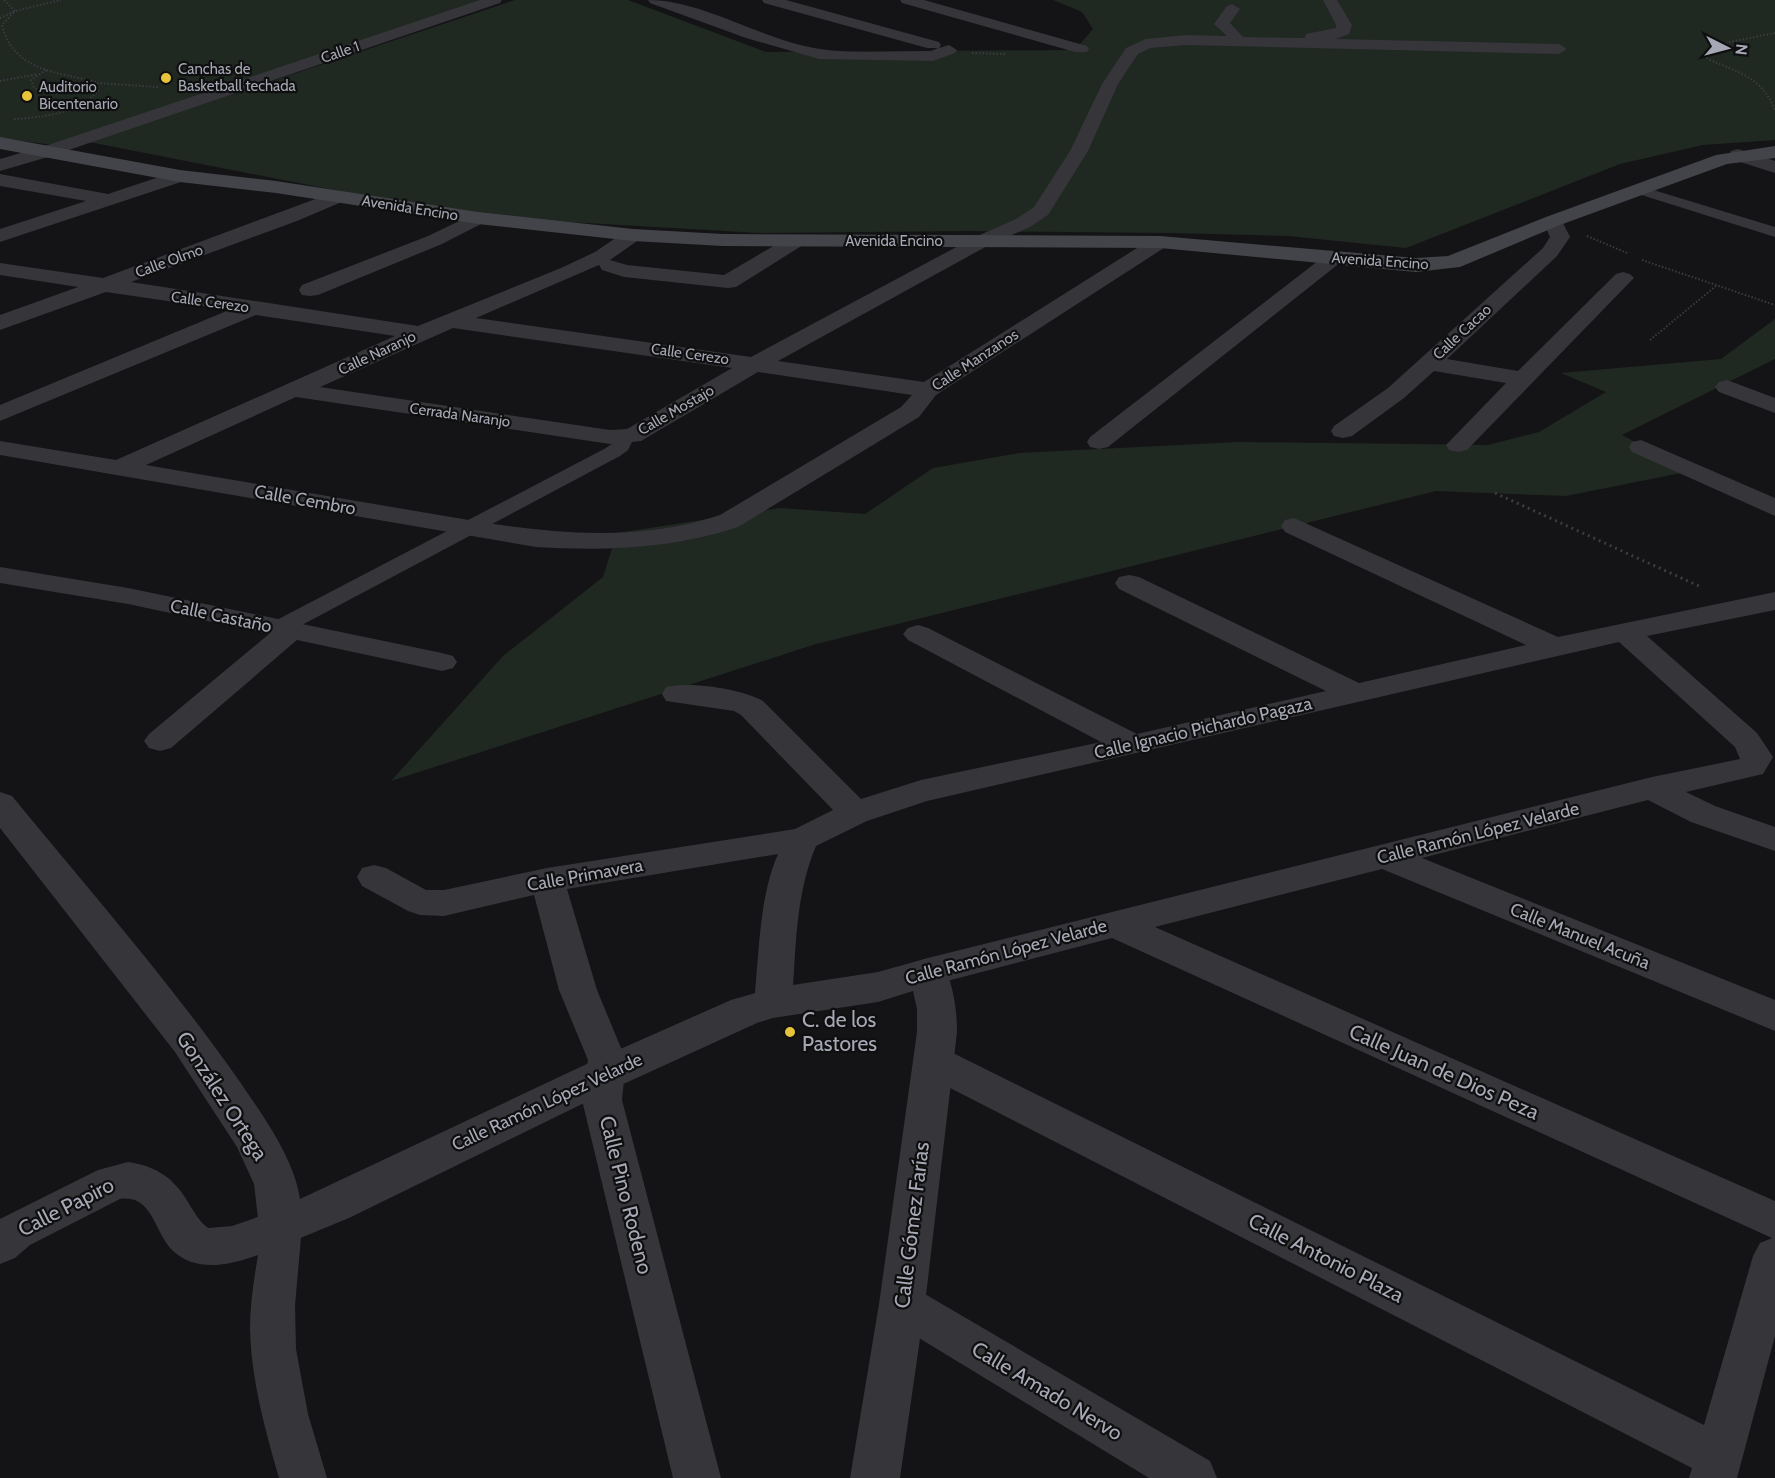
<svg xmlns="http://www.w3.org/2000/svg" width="1775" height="1478" viewBox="0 0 1775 1478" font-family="Cabin,sans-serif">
<rect width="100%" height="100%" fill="#141416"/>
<g fill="#202822">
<path d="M0 0H490L53 145 0 138Z"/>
<path d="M515 0H628L766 52 1075 50 1093 29 1082 12 1053 0H1775V140L1703 145 1620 164 1406 248 1288 236 1171 233 971 231 759 233 467 216 89 142Z"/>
<path d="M1775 319V359L1622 435 1691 471 1566 496 1436 491 816 644 391 781 503 656 603 577 617 533 780 508 865 514 933 468 1019 453 1239 442 1488 445 1539 432 1606 392 1561 373 1721 359Z"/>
</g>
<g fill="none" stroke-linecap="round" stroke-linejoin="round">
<g stroke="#3b3c41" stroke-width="2" stroke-dasharray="1.5 2" stroke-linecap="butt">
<path d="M4 0 15 11 2 25C13 71 57 72 96 82L99 90"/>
<path d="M0 18 15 11 61 0"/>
<path d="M1775 33 1730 42 1703 54 1708 59C1739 73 1761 76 1775 110"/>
<path d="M972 53 1006 54"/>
<path d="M46 70 31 80 34 88 54 94 98 90"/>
<path d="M0 81 38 74"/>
<path d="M97 83 158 87"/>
<path d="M14 119C45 117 77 114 99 90"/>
<path d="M1587 236 1627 253"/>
<path d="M1642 260 1775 305"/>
<path d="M1650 340 1716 286"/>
</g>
<path stroke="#3b3c41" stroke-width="3" stroke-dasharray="2 4" stroke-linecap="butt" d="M1495 493 1701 587"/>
<g fill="#35353a" fill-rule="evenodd">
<path d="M1637 185 1775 227V237L1632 192 1630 189Z"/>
<path d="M625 432 632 434 634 438 628 450 620 456 285 634 277 636 269 634 266 629 269 624 606 448 613 443 618 434Z"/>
</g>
<g fill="#35353a" fill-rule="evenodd">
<path d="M480 0H502L500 3 54 155H42L39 151 42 147Z"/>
<path d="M648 0C704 0 763 41 820 49 854 54 896 51 931 51L938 48H927L764 3 762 0H786L939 42 941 45 939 48 949 45 957 50 955 53 933 61 819 59 746 38 650 3Z"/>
<path d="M900 0H924L1087 46 1089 49 1087 52H1075L902 3Z"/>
<path d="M1323 0H1337L1352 25 1349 34 1336 39 1559 44 1567 49 1559 54 1186 45 1150 48 1138 54 1118 84 1088 151 1048 215 1030 227 989 245 778 361 924 382 1153 238H1167L1170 242 1167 246 936 395 919 417 738 527C672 549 606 551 536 547L0 455V441L116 460 395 336 256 315 0 421V405L229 310 106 292 0 330V315L78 287 0 275V263L103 278 337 191 344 193 347 197 344 201 297 221 131 282 418 326 561 268 595 252 626 231H640L643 235 640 239 610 260 627 265 724 275 789 237H803L806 241 803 245 736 287 728 288 624 277 602 270 599 265 476 318 751 357 975 237 1016 219 1034 207 1070 151 1102 84 1126 48 1146 39 1186 35 1227 36 1214 24 1227 6 1232 4 1240 9 1230 23 1243 37 1305 38 1306 34 1336 28V25ZM453 328 732 368 627 429 610 430 320 387ZM758 372 912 395 901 407 720 515C612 551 501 525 392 507 310 493 228 479 146 465L296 397 610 444 641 441Z"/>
<path d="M1738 149 1775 161V173L1731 159 1729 155 1731 151Z"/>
<path d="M180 170 187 172 189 176 187 180 0 242V229L86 201 0 186V174L108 194Z"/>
<path d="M478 212 485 214 488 218 485 222 442 244 318 295 310 296 302 295 299 290 302 285 428 236Z"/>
<path d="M1553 215 1560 217 1570 237 1557 256 1447 359 1518 371 1616 274 1623 272 1630 274 1634 278 1630 282 1467 450 1458 452 1449 450 1446 445 1506 383 1434 371 1404 398 1352 436 1343 438 1334 436 1331 431 1334 426 1388 388 1543 248 1550 237 1543 221 1546 217Z"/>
<path d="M1334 252 1341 254 1344 258 1341 262 1108 447 1099 449 1090 447 1087 442 1090 437 1327 254Z"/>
<path d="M1727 380 1775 398V413L1719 392 1715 387 1719 382Z"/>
<path d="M1641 440 1775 498V516L1632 452 1629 447 1632 442Z"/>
<path d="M1294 518 1558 637 1775 592V610L1647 636 1757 733 1773 757 1763 774 1686 792 1715 806 1775 827V851L1691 822 1648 800 1422 858 1775 1000V1031L1382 869 1155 927 1775 1201V1336L1737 1478H1689L1692 1468 919 1072 914 1061 919 1050 933 1046 947 1050 1704 1425 1753 1256 1760 1243 1772 1238 1112 938 928 986 915 982 910 972 915 962 928 958 1652 777 1740 759 1735 747 1619 642 927 801 867 821 816 846C795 895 796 951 792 1003L786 1013 773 1017 760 1013 754 1003C759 956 759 897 778 854L567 889 597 990 626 1060 622 1100 721 1478H673L582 1100 588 1060 559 990 534 895 444 916 420 915 408 911 362 886 357 877 362 868 374 865 386 868 426 890H444L547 868 795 829 833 810 741 715 734 711 666 701 662 694 666 687C689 681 743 689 763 701L861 799 921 780 1101 742 908 640 903 634 908 628 918 625 928 628 1137 734 1326 691 1119 589 1115 583 1119 577 1129 575 1139 577 1359 683 1526 645 1285 532 1281 526 1285 520Z"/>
<path d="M0 567 128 588 442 653 453 656 457 662 453 668 442 671 297 640 171 748 160 751 149 748 144 741 149 734 269 634 128 604 0 583Z"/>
<path d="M128 1162C156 1166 174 1178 188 1202 194 1212 199 1221 208 1228L232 1226 281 1209 296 1214 302 1227 295 1305 296 1349 308 1414 327 1478H279C265 1429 251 1380 250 1328 250 1304 254 1279 258 1255 230 1265 197 1273 173 1251 154 1233 153 1194 120 1199L30 1245 15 1258 0 1264V1219L98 1170Z"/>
<path d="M902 1284 918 1290 1210 1461 1217 1478H1149L886 1318 880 1304 886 1290Z"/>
</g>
<g fill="#35353a" fill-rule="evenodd">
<path d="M48 145 55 147 58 151 55 155 0 171V159Z"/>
<path d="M0 792 12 796C89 890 170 982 240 1082 263 1116 294 1158 300 1199L591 1062 731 1000 773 988 878 972 928 958 942 962C953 983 957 1008 957 1032L925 1304 900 1478H850L879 1304 917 1032V1009L913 991 878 1002 773 1018 757 1023 619 1086 349 1218 281 1246 265 1241 259 1227 254 1184 237 1147 175 1052 0 828Z"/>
</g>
<path fill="#43444a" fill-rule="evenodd" d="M0 137 180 170 276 181 478 212 633 229 723 234 1160 236 1416 258 1448 256 1546 217 1716 155 1775 146V158L1727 164 1560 225 1460 267 1416 272 1160 248 723 246 633 241 478 224 276 193 180 182 0 149Z"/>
</g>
<g fill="#e7c33b" stroke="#0f0f10" stroke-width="2">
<circle cx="166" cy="78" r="6"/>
<circle cx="27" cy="96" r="6"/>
<circle cx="790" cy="1032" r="6"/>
</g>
<g text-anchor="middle" stroke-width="4.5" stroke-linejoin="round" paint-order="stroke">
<g font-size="15" fill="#a6a9b5" stroke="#0f0f10">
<text transform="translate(340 52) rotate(-19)" y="5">Calle 1</text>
<text transform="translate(410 208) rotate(9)" y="5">Avenida Encino</text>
<text x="894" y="246">Avenida Encino</text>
<text transform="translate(169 261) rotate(-20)" y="5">Calle Olmo</text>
<text transform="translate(1380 261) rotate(4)" y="5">Avenida Encino</text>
<text transform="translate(210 302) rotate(8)" y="5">Calle Cerezo</text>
<text transform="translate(1462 332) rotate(-43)" y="5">Calle Cacao</text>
<text transform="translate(377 353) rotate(-25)" y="5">Calle Naranjo</text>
<text transform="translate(690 354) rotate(8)" y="5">Calle Cerezo</text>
<text transform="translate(975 360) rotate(-33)" y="5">Calle Manzanos</text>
<text transform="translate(676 410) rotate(-30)" y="5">Calle Mostajo</text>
<text transform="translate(460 415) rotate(8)" y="5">Cerrada Naranjo</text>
</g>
<g font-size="15" fill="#a6a9b5" stroke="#0f0f10" text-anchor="start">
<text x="178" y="74">Canchas de<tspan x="178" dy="17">Basketball techada</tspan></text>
<text x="39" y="92">Auditorio<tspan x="39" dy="17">Bicentenario</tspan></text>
</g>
<g font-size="18" fill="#a6a9b5" stroke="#0f0f10">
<text transform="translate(305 500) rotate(10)" y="6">Calle Cembro</text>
<text transform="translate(221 616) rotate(12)" y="6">Calle Castaño</text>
<text transform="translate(1203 728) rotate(-13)" y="6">Calle Ignacio Pichardo Pagaza</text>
<text transform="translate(1478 833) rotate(-14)" y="6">Calle Ramón López Velarde</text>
<text transform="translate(585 875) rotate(-10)" y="6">Calle Primavera</text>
<text transform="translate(1580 936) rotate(22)" y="6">Calle Manuel Acuña</text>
<text transform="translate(1006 952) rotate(-15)" y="6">Calle Ramón López Velarde</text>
<text transform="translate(547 1102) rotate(-25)" y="6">Calle Ramón López Velarde</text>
</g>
<g font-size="21" fill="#a6a9b5" stroke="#0f0f10" text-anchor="start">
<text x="802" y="1027">C. de los<tspan x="802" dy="24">Pastores</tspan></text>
</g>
<g font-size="21" fill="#a6a9b5" stroke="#0f0f10">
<text transform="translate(1444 1072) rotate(24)" y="7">Calle Juan de Dios Peza</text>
<text transform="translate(222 1096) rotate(57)" y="7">González Ortega</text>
<text transform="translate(626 1195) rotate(76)" y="7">Calle Pino Rodeno</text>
<text transform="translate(66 1207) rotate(-27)" y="7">Calle Papiro</text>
<text transform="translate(912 1225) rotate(-83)" y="7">Calle Gómez Farías</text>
<text transform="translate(1326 1258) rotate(27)" y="7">Calle Antonio Plaza</text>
<text transform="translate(1047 1391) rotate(31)" y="7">Calle Amado Nervo</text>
</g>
</g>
<g transform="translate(1727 48) rotate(96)" stroke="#0f0f10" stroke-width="4.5" paint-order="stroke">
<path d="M0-4.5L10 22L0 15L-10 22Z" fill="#a6a9b5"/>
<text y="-9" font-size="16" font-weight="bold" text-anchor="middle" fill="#a6a9b5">N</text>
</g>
</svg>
